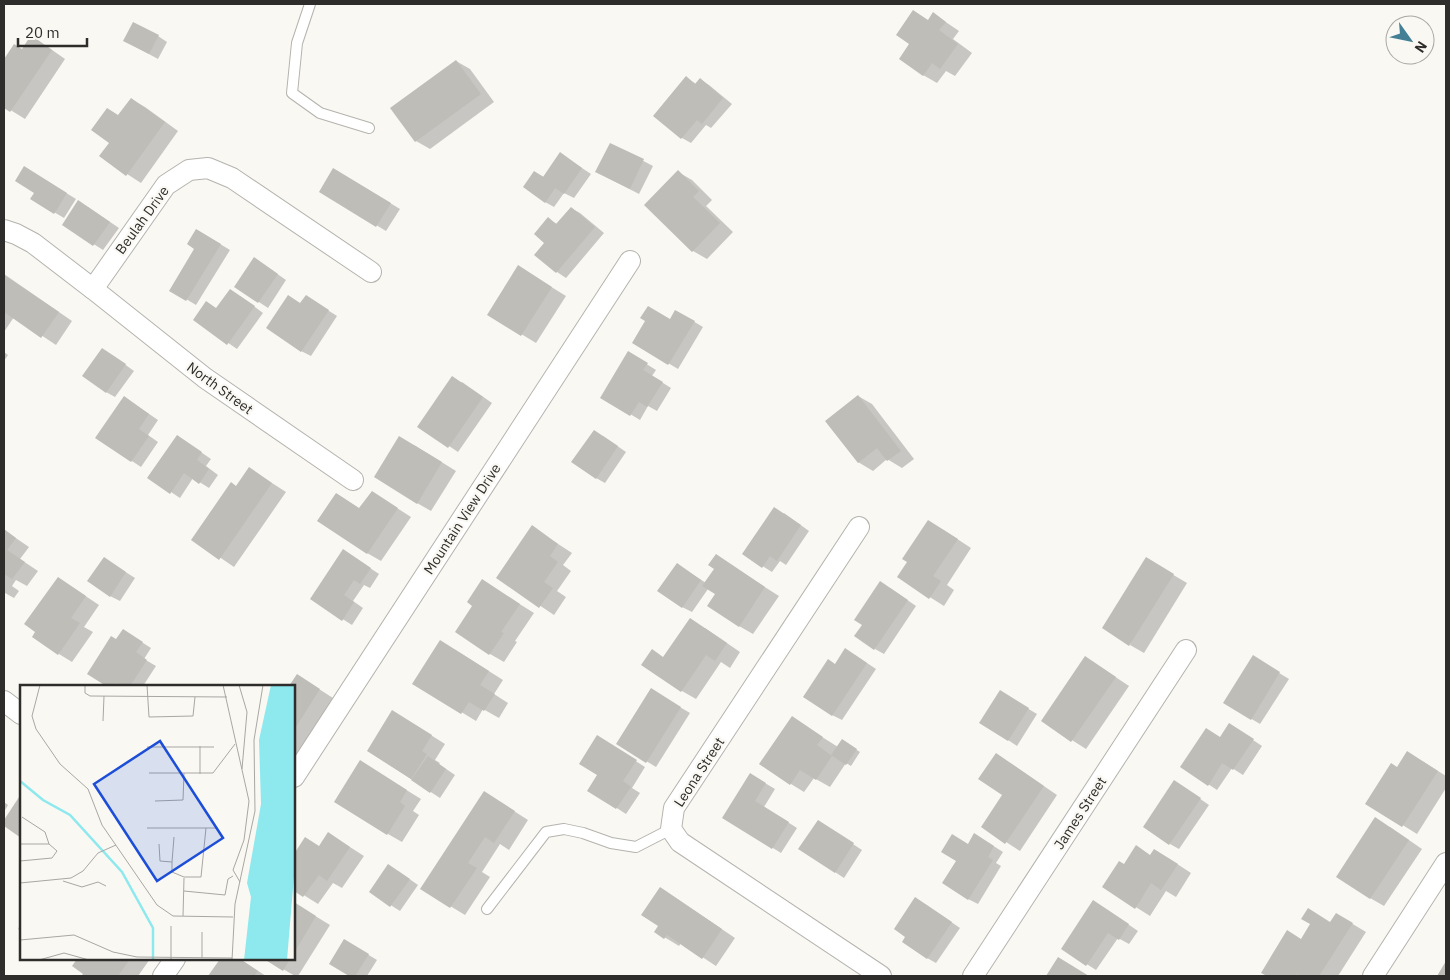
<svg xmlns="http://www.w3.org/2000/svg" width="1450" height="980" viewBox="0 0 1450 980" font-family="'IBM Plex Sans',sans-serif">
<rect width="100%" height="100%" fill="#faf8f3"/>
<g fill="#0003">
<path d="M934 14 959 31 953 39 972 53 955 76 946 71 937 83 923 75 911 44Z"/>
<path d="M158 36 167 42 158 59 134 46Z"/>
<path d="M15 45 22 50 45 45 65 59 25 119 4 106V62Z"/>
<path d="M456 61 470 69 494 102 430 149 416 141Z"/>
<path d="M687 78 696 84 700 79 709 85 732 104 711 128 706 125 691 143 682 138Z"/>
<path d="M131 99 145 107 178 131 141 183 127 174 111 143 119 116Z"/>
<path d="M611 144 653 166 639 194 606 177Z"/>
<path d="M561 154 591 174 574 198 564 193 554 207 545 202 535 172 544 177Z"/>
<path d="M334 169 400 209 386 231 320 191Z"/>
<path d="M678 172 692 180 712 200 706 206 733 232 707 259 693 251Z"/>
<path d="M34 173 76 199 64 218 32 199 36 193Z"/>
<path d="M88 207 119 228 103 250 64 225Z"/>
<path d="M571 208 580 213 604 233 566 278 557 272 536 255 546 243 548 219 557 224Z"/>
<path d="M197 230 230 250 196 305 171 290 196 249Z"/>
<path d="M263 264 286 280 268 308 236 287Z"/>
<path d="M4 274 72 321 56 345 14 317 4 332Z"/>
<path d="M532 275 566 296 536 343 488 314Z"/>
<path d="M240 296 263 313 237 349 195 320Z"/>
<path d="M315 302 337 316 311 356 301 351V304Z"/>
<path d="M676 311 703 327 678 369 633 342 670 320Z"/>
<path d="M4 352 8 355 4 361Z"/>
<path d="M629 353 656 370 652 376 671 388 657 411 648 406 640 420 602 397Z"/>
<path d="M112 355 134 371 115 397 106 392Z"/>
<path d="M462 382 492 403 458 452 419 426Z"/>
<path d="M858 396 872 404 914 459 902 468 887 459 873 471 858 462Z"/>
<path d="M133 403 158 420 148 435 158 442 141 467 97 438Z"/>
<path d="M603 436 626 452 605 483 596 478Z"/>
<path d="M186 442 211 459 206 466 218 475 209 488 193 478 180 498 171 492Z"/>
<path d="M414 445 456 471 431 511 417 503Z"/>
<path d="M250 469 286 492 234 567 193 539 237 488Z"/>
<path d="M372 492 411 517 381 561 367 553 337 494 360 509Z"/>
<path d="M784 513 809 531 786 565 780 561 772 572 743 554Z"/>
<path d="M532 527 572 553 563 565 571 571 557 591 566 597 554 615 497 577Z"/>
<path d="M942 529 971 548 947 585 954 590 944 606 898 577Z"/>
<path d="M4 530 29 547 20 559 38 571 27 586 16 580 12 586 19 591 14 598 5 593 4 594Z"/>
<path d="M352 556 379 574 370 588 364 585 353 601 363 608 352 625 311 599Z"/>
<path d="M716 556 779 596 753 634 739 626 716 594 708 589 692 612 682 607 686 570 706 583 715 568Z"/>
<path d="M113 564 135 578 120 601 110 596Z"/>
<path d="M1160 567 1187 583 1144 653 1130 645Z"/>
<path d="M483 581 534 613 515 641 517 642 504 662 490 654 474 605Z"/>
<path d="M72 587 99 605 84 627 93 632 72 662 59 654Z"/>
<path d="M890 588 916 606 884 654 875 649Z"/>
<path d="M705 628 740 652 730 668 721 662 696 699 682 691 664 658Z"/>
<path d="M132 636 151 648 144 659 156 666 143 686H108L88 673 116 640Z"/>
<path d="M454 649 503 680 494 694 508 703 499 718 483 709 476 721 414 683Z"/>
<path d="M855 655 876 669 842 720 832 715 835 665Z"/>
<path d="M1253 657 1289 679 1260 724 1225 703Z"/>
<path d="M1099 666 1129 686 1086 749 1042 721Z"/>
<path d="M297 675 333 698 294 760V686H290Z"/>
<path d="M651 690 690 713 656 767 618 744Z"/>
<path d="M1000 692 1037 714 1017 746 1008 740Z"/>
<path d="M792 718 838 747 846 743 860 752 851 766 846 763 830 787 814 778 804 792 791 784Z"/>
<path d="M407 720 445 744 435 760 440 763 439 764 455 775 440 798 368 751Z"/>
<path d="M1238 730 1262 746 1243 775 1232 768 1217 790 1208 784 1221 738Z"/>
<path d="M606 742 645 767 632 788 640 793 626 814 589 790 598 774Z"/>
<path d="M1422 761 1446 776V788L1417 834 1367 803 1398 768Z"/>
<path d="M1010 763 1057 795 1020 851 1006 842 1004 795Z"/>
<path d="M374 770 421 799 413 811 419 815 402 842 388 834Z"/>
<path d="M760 780 775 789 764 807 797 828 781 853 724 818Z"/>
<path d="M1183 787 1209 805 1179 849 1170 844Z"/>
<path d="M498 801 528 820 509 850 500 844 482 872 490 877 465 915 422 889Z"/>
<path d="M4 802 8 805 4 812Z"/>
<path d="M827 827 862 850 844 878 835 872Z"/>
<path d="M1390 827 1422 849 1384 906 1370 898Z"/>
<path d="M328 833 364 856 342 888 333 883 318 904 294 889V856L305 839 320 847Z"/>
<path d="M984 840 1003 852 996 863 1001 866 978 904 968 899 957 861 968 845Z"/>
<path d="M1151 856 1168 858 1191 873 1176 897 1166 891 1150 916 1104 887 1123 865Z"/>
<path d="M398 871 418 885 400 911 370 892Z"/>
<path d="M661 888 735 938 716 966 681 943 679 946 656 932 659 926Z"/>
<path d="M294 903 330 925 298 976H295L266 959H294Z"/>
<path d="M925 904 960 928 936 963 927 958Z"/>
<path d="M1103 907 1138 931 1129 944 1118 938 1096 970 1063 949Z"/>
<path d="M21 923V931L18 929Z"/>
<path d="M1331 923H1351L1366 932 1338 976H1269L1263 972 1301 940Z"/>
<path d="M344 940 377 960 367 976H352L330 963Z"/>
<path d="M78 959H150L138 976H82L84 973 73 966Z"/>
<path d="M221 959H240L266 976H209Z"/>
</g>
<g fill="#bfbdb8">
<path d="M913 10 928 20 933 12 946 22 939 30 958 44 940 69 932 63 923 76 899 59 909 44 896 35Z"/>
<path d="M133 22 159 35 149 54 123 41Z"/>
<path d="M31 35 52 50 10 112 4 108V59L14 44 22 49Z"/>
<path d="M456 60 481 94 415 142 390 108Z"/>
<path d="M686 76 695 84 700 78 723 98 702 124 697 120 681 139 653 116Z"/>
<path d="M131 98 165 122 126 176 99 156 109 143 91 130 107 108 118 115Z"/>
<path d="M610 143 644 159 630 189 595 172Z"/>
<path d="M560 152 582 168 564 194 555 188 545 203 523 187 534 171 543 177Z"/>
<path d="M24 166 67 193 54 214 30 199 34 193 15 181Z"/>
<path d="M333 168 391 203 376 227 319 192Z"/>
<path d="M678 170 699 191 693 197 720 223 692 252 644 205Z"/>
<path d="M78 200 110 222 93 246 62 225Z"/>
<path d="M571 207 595 227 556 273 534 255 544 243 534 234 548 217 556 224Z"/>
<path d="M196 229 221 244 186 301 169 291 194 249 187 244Z"/>
<path d="M254 257 278 274 258 303 234 287Z"/>
<path d="M518 265 552 287 521 336 487 315Z"/>
<path d="M4 275 59 312 41 338 4 312Z"/>
<path d="M230 289 255 306 227 345 193 320 206 301 216 308Z"/>
<path d="M288 295 300 303 306 295 329 310 301 352 266 328Z"/>
<path d="M648 306 670 319 675 310 695 321 668 365 632 343 645 321 640 318Z"/>
<path d="M102 348 126 364 106 393 82 376Z"/>
<path d="M628 351 648 363 643 370 663 382 647 407 639 402 630 416 600 398Z"/>
<path d="M452 376 483 397 448 448 417 427Z"/>
<path d="M858 395 901 451 887 461 877 448 858 463 825 421Z"/>
<path d="M124 396 149 414 139 429 149 436 131 462 95 438Z"/>
<path d="M594 430 618 446 596 479 571 462Z"/>
<path d="M177 435 202 452 197 460 209 469 199 484 184 473 170 494 147 478Z"/>
<path d="M399 436 442 462 417 504 374 477Z"/>
<path d="M249 467 272 483 219 560 191 540 231 482 236 486Z"/>
<path d="M372 491 398 508 367 554 317 521 336 493 359 508Z"/>
<path d="M774 507 801 525 777 561 770 556 762 568 742 554Z"/>
<path d="M928 520 958 539 933 576 941 581 929 599 897 577 907 562 902 559Z"/>
<path d="M532 525 558 544 550 556 558 562 544 582 553 588 539 608 496 578Z"/>
<path d="M4 529 16 538 7 550 25 562 12 579 4 574Z"/>
<path d="M343 549 371 568 360 584 354 580 344 595 354 602 342 621 310 599Z"/>
<path d="M716 554 765 587 739 627 707 606 715 594 702 586 714 569 708 565Z"/>
<path d="M104 557 126 572 110 597 87 581Z"/>
<path d="M1146 557 1174 574 1129 646 1102 628Z"/>
<path d="M677 563 701 580 682 608 657 591Z"/>
<path d="M58 577 86 596 71 618 80 623 58 655 32 637 35 632 24 624Z"/>
<path d="M482 579 520 604 501 632 504 633 489 655 455 632 472 606 467 602Z"/>
<path d="M880 581 908 600 874 650 854 636 862 625 854 620Z"/>
<path d="M690 618 727 643 715 661 706 655 681 692 641 665 652 649 663 657Z"/>
<path d="M123 629 143 642 136 652 147 660 130 686H120L115 683 113 686H106L87 674 111 636 116 639Z"/>
<path d="M440 640 489 671 480 685 495 694 484 711 469 702 461 714 412 684Z"/>
<path d="M845 648 867 663 832 716 803 697 828 659 835 664Z"/>
<path d="M1253 655 1280 672 1251 720 1223 703Z"/>
<path d="M1085 656 1116 677 1071 742 1041 721Z"/>
<path d="M297 674 320 689 294 730V686H289Z"/>
<path d="M651 688 681 707 646 763 616 744Z"/>
<path d="M1000 690 1029 708 1008 741 979 723Z"/>
<path d="M392 710 432 735 422 751 427 754 411 779 367 751Z"/>
<path d="M792 716 823 737 817 745 832 756 816 780 800 770 790 785 759 764Z"/>
<path d="M1229 723 1254 739 1233 770 1222 763 1208 786 1180 767 1206 728 1220 737Z"/>
<path d="M597 735 637 760 623 781 631 787 616 809 587 791 597 775 579 764Z"/>
<path d="M842 739 857 749 846 765 831 755Z"/>
<path d="M1407 751 1438 771 1402 827 1365 804 1391 763 1397 767Z"/>
<path d="M996 753 1044 786 1005 844 981 827 1002 795 978 779Z"/>
<path d="M428 756 446 769 430 793 411 780Z"/>
<path d="M360 760 407 790 400 802 405 806 387 835 334 802Z"/>
<path d="M750 773 766 783 755 801 789 822 772 849 722 818Z"/>
<path d="M1174 780 1201 798 1169 845 1143 827Z"/>
<path d="M484 791 515 811 494 843 485 837 468 863 477 868 450 908 420 889Z"/>
<path d="M21 794V838L4 826V820Z"/>
<path d="M1375 817 1409 840 1370 899 1336 877Z"/>
<path d="M818 820 854 843 835 873 798 849Z"/>
<path d="M328 832 350 847 327 881 319 875 303 897 294 891V854L305 837 319 846Z"/>
<path d="M974 833 994 846 988 857 993 860 968 900 942 883 956 861 941 852 952 834 968 844Z"/>
<path d="M1136 845 1150 855 1154 849 1178 864 1161 890 1151 883 1135 909 1102 887 1119 861 1124 864Z"/>
<path d="M388 864 410 879 390 907 369 892Z"/>
<path d="M660 887 722 929 702 959 667 935 664 939 654 932 658 926 641 915Z"/>
<path d="M915 897 952 922 927 959 902 942 905 937 894 929Z"/>
<path d="M1093 900 1129 924 1119 940 1108 933 1086 966 1061 949Z"/>
<path d="M294 902 316 916 294 953Z"/>
<path d="M1308 908 1330 922 1336 913 1353 923 1319 976H1300L1296 974 1294 976H1267L1261 973 1287 930 1301 939 1310 924 1301 919Z"/>
<path d="M344 939 369 954 355 976H349L329 964Z"/>
<path d="M1058 957 1089 976H1046Z"/>
<path d="M77 959H130L118 976H81L83 974 72 966Z"/>
<path d="M220 959H240L258 971 254 976H208Z"/>
<path d="M264 959H290L283 971Z"/>
<path d="M1446 961V976H1437Z"/>
</g>
<g fill="none" stroke-linecap="round" stroke-linejoin="round">
<g stroke="#b5b3ae" stroke-width="12">
<g id="service">
<path d="M310 4 297 43 292 93 320 113 369 128"/>
<path d="M487 909 546 832 564 829 583 833 611 843 636 847 671 829"/>
</g>
</g>
<g stroke="#b5b3ae" stroke-width="22">
<g id="minor">
<path d="M4 230 16 234 33 243 93 289 166 185 189 170 208 168 232 178 371 272"/>
<path d="M93 289 205 378 353 480"/>
<path d="M859 527 674 808 671 829 680 842 881 976"/>
<path d="M4 701 21 714"/>
<path d="M294 777 630 261"/>
<path d="M163 976 175 959"/>
<path d="M973 976 1186 650"/>
<path d="M1373 976 1446 863"/>
</g>
</g>
<use href="#service" stroke="#fff" stroke-width="10"/>
<use href="#minor" stroke="#fff" stroke-width="20"/>
</g>
<g text-anchor="middle" stroke-width="4.5" stroke-linejoin="round" paint-order="stroke">
<g font-size="14" fill="#2e2d2b" stroke="#faf8f3">
<text transform="translate(142 220) rotate(-54)" y="5">Beulah Drive</text>
<text transform="translate(220 388) rotate(36)" y="5">North Street</text>
<text transform="translate(462 519) rotate(-57)" y="5">Mountain View Drive</text>
<text transform="translate(699 772) rotate(-57)" y="5">Leona Street</text>
<text transform="translate(1080 813) rotate(-57)" y="5">James Street</text>
</g>
</g>
<g transform="translate(20 685)">
<rect width="275" height="275" fill="#faf8f3"/>
<path d="M251 0H275V179L267 275H224L231 212 227 198 241 119 239 55Z" fill="#8de9ee"/>
<path fill="none" stroke="#8de9ee" stroke-width="2.5" d="M0 96 23 115 50 130 102 187 133 243V275"/>
<path fill="none" stroke="#a8a7a3" stroke-width="1" d="M20 0 12 31 16 44 40 79 68 104 82 140 137 220 153 231 213 232M65 0V8L70 11 207 12M127 0 129 32 173 31 175 12M203 0 229 116 224 155 213 185 220 197M219 0 227 27 222 84M83 36 84 11M127 62H194M129 88H193L215 59M180 89V61M135 116 163 115 164 88M2 132 25 147 29 159M127 143H198M0 159H29L37 166 32 173 0 176M139 159 140 176 152 177V187L164 192M152 177 154 152M164 192H181L186 143M43 196 62 202 78 197 86 201M0 198 51 193 63 186 78 168 96 160M164 206 205 210 208 194 213 191M163 231 164 193M182 247V273M0 255 54 250 93 267 117 272 212 273M19 275 44 268 69 275M151 275V241M212 275 215 219 235 126 234 55 243 0"/>
<path fill="#1d4ed8" fill-opacity="0.15" stroke="#1d4ed8" stroke-width="2.5" d="M140 56 203 153 137 196 74 99Z"/>
<rect width="275" height="275" fill="none" stroke="#2e2d2b" stroke-width="2.5"/>
</g>
<rect width="1450" height="980" fill="none" stroke="#2e2d2b" stroke-width="10"/>
<g transform="translate(1410 40) rotate(123)"><circle r="24" fill="#faf8f3" stroke="#a8a7a3"/>
<path d="M0-4L9 19L0 12L-9 19Z" fill="#438096"/>
<text y="-8" font-size="14" font-weight="bold" text-anchor="middle" fill="#2e2d2b">N</text>
</g>
<path d="M18 38v8h69v-8" fill="none" stroke="#2e2d2b" stroke-width="2.5"/>
<text x="25" y="38" font-size="15" fill="#2e2d2b" stroke="#faf8f3" stroke-width="4" paint-order="stroke">20 m</text>
</svg>
